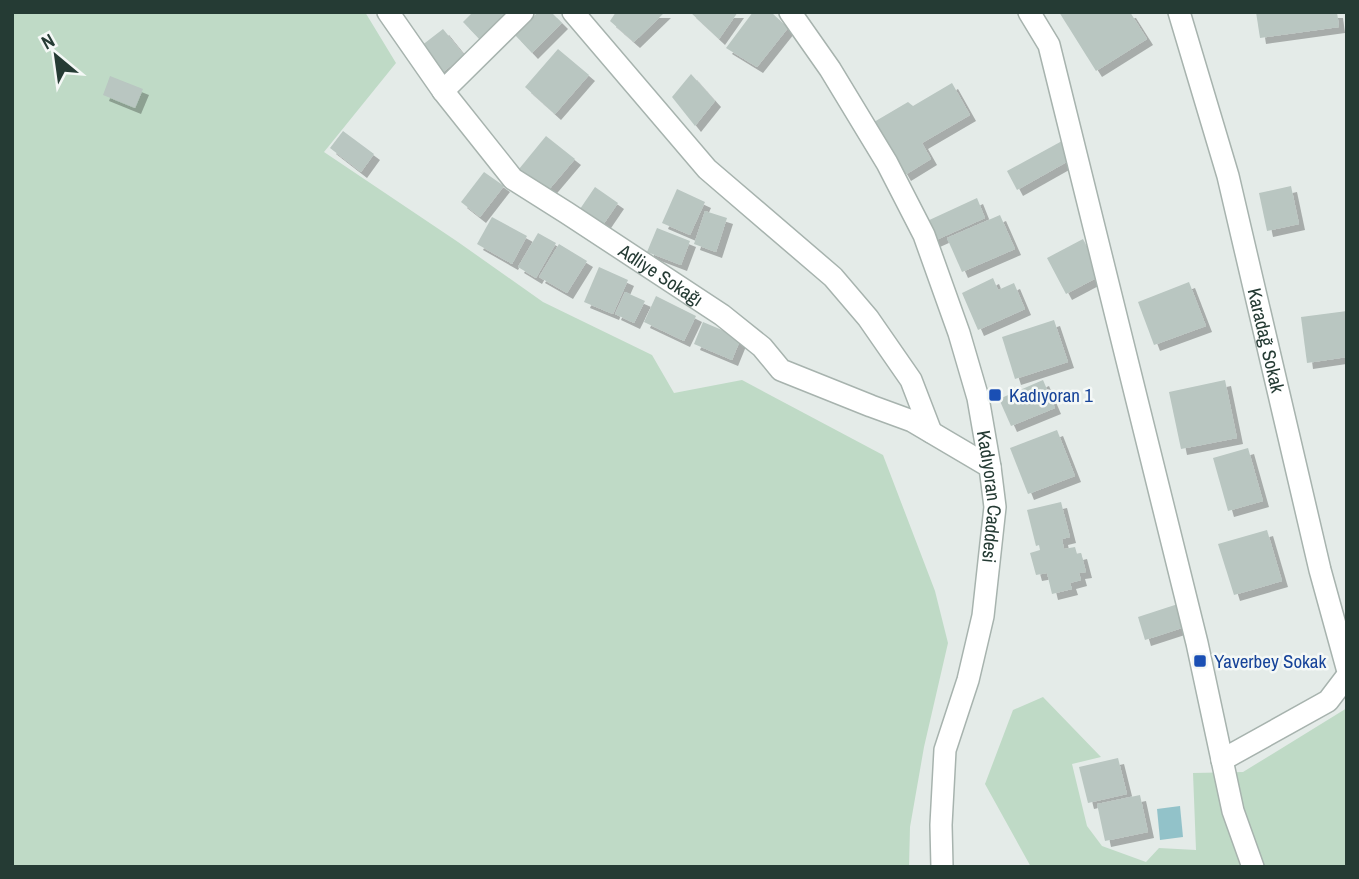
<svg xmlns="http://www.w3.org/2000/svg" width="1359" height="879" viewBox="0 0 1359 879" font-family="'Archivo Narrow',sans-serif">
<defs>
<filter id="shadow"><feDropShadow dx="6" dy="6" stdDeviation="0" flood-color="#0004"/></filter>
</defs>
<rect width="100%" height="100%" fill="#e4ebe8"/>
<g fill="#bfdac6">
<path d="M14 12H365L396 63 324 152 458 242 543 302 652 355 674 393 742 380 883 455 935 591 948 643 924 747 910 827 909 867H12V14Z"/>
<path d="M1043 697 1101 757 1072 764 1087 826 1102 846 1146 862 1159 848 1196 850 1193 773 1243 772 1347 708V867H1031L985 784 1013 710Z"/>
</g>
<path fill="#92c2c9" d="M1180 806 1183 837 1160 840 1157 809Z"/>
<g fill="#b9c6c1" filter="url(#shadow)">
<path d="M473 12H516L484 44 463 22Z"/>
<path d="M538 12H551L562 23 532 53 515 35Z"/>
<path d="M616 12H665L634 42 610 21Z"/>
<path d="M690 12H738L719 39Z"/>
<path d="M753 12H771L788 28 757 67 726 48Z"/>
<path d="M1059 12H1130L1147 39 1096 71Z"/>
<path d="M1256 12H1337L1339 27 1260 38Z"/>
<path d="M443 29 464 55 442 73 421 46Z"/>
<path d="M558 49 589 75 555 114 525 87Z"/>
<path d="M691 74 715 101 695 126 672 97Z"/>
<path d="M110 76 143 89 135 108 103 95Z"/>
<path d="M952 83 970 115 922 143 931 159 905 175 874 122 908 102 913 106Z"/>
<path d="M343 131 374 154 361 172 330 148Z"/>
<path d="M546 136 575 159 547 192 519 169Z"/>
<path d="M1062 141 1072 159 1017 190 1007 171Z"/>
<path d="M484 172 504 186 480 217 461 202Z"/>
<path d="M1291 186 1299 224 1267 231 1259 193Z"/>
<path d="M595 187 618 203 603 225 580 209Z"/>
<path d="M677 189 705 202 690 235 662 223Z"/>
<path d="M977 198 985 218 934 241 925 222Z"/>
<path d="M705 211 727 218 716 252 694 244Z"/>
<path d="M1000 215 1015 249 962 272 947 238Z"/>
<path d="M492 217 527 236 512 264 477 244Z"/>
<path d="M657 228 690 241 681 265 647 252Z"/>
<path d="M538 233 556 243 536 278 518 267Z"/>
<path d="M1083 239 1102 275 1066 294 1047 258Z"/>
<path d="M559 244 587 261 567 293 539 277Z"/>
<path d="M599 267 628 280 613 314 584 302Z"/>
<path d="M993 278 998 290 1014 283 1025 309 978 330 962 293Z"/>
<path d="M1189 282 1206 326 1154 345 1138 302Z"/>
<path d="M625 292 645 301 634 323 615 314Z"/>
<path d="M656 296 696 316 684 341 644 322Z"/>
<path d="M1347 311V357L1307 363 1301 317Z"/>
<path d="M1054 320 1068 362 1015 379 1002 337Z"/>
<path d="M703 322 741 338 732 360 694 344Z"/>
<path d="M1043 380 1055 408 1011 426 999 399Z"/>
<path d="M1225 380 1237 438 1181 449 1169 392Z"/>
<path d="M1057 430 1075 476 1028 494 1010 448Z"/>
<path d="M1248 448 1263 501 1228 511 1213 458Z"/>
<path d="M1061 502 1070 537 1062 539 1064 549 1075 547 1077 554 1081 553 1086 572 1079 573 1081 580 1070 583 1072 589 1052 594 1047 573 1036 575 1030 553 1040 550 1039 545 1036 546 1027 510Z"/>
<path d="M1267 530 1282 581 1234 595 1218 544Z"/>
<path d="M1181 603 1188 626 1145 640 1138 617Z"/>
<path d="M1118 758 1127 794 1088 803 1079 767Z"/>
<path d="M1140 795 1148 832 1105 841 1097 804Z"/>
</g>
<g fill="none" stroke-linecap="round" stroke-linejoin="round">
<g stroke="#a7b3ae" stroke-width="24">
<g id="street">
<path id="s1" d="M388 12 443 91 513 179 567 213 722 315 762 347 781 370 871 406 912 421 990 467"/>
<path d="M573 12 707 169 833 277 868 318 911 380 931 432"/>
<path id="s2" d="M790 12 830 69 887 163 924 235 959 333 978 398 990 467 995 507 983 616 968 680 945 750 941 825 942 867"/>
<path d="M1029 12 1049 45 1197 643 1233 811 1253 867"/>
<path id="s3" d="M1179 12 1228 176 1320 570 1347 668"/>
<path d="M443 91 523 12"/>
<path d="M1222 760 1328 701 1347 676"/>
</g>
</g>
<use href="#street" stroke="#fff" stroke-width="21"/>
</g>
<g fill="#1a4fb4" stroke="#f4f8f6" stroke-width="2.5">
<rect x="988" y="388" width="14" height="14" rx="3.5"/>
<rect x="1193" y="654" width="14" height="14" rx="3.5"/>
</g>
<g text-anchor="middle" stroke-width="5" stroke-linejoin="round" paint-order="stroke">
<g font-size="19" fill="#253b34" stroke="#f4f8f6">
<text dy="7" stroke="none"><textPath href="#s1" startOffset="385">Adliye Sokağı</textPath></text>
<text dy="7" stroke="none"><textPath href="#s3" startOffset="340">Karadağ Sokak</textPath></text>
<text dy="7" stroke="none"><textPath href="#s2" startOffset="532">Kadıyoran Caddesi</textPath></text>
</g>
<g font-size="19" fill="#164399" stroke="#f4f8f6" text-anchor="start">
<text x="1009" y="402">Kadıyoran 1</text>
<text x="1214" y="668">Yaverbey Sokak</text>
</g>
</g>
<rect width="1359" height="879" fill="none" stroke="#253b34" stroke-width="28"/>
<g transform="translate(56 56) rotate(331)" stroke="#f4f8f6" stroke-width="5" paint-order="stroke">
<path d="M0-5L12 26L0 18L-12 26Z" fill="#253b34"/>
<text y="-10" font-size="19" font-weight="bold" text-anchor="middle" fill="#253b34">N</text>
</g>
</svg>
